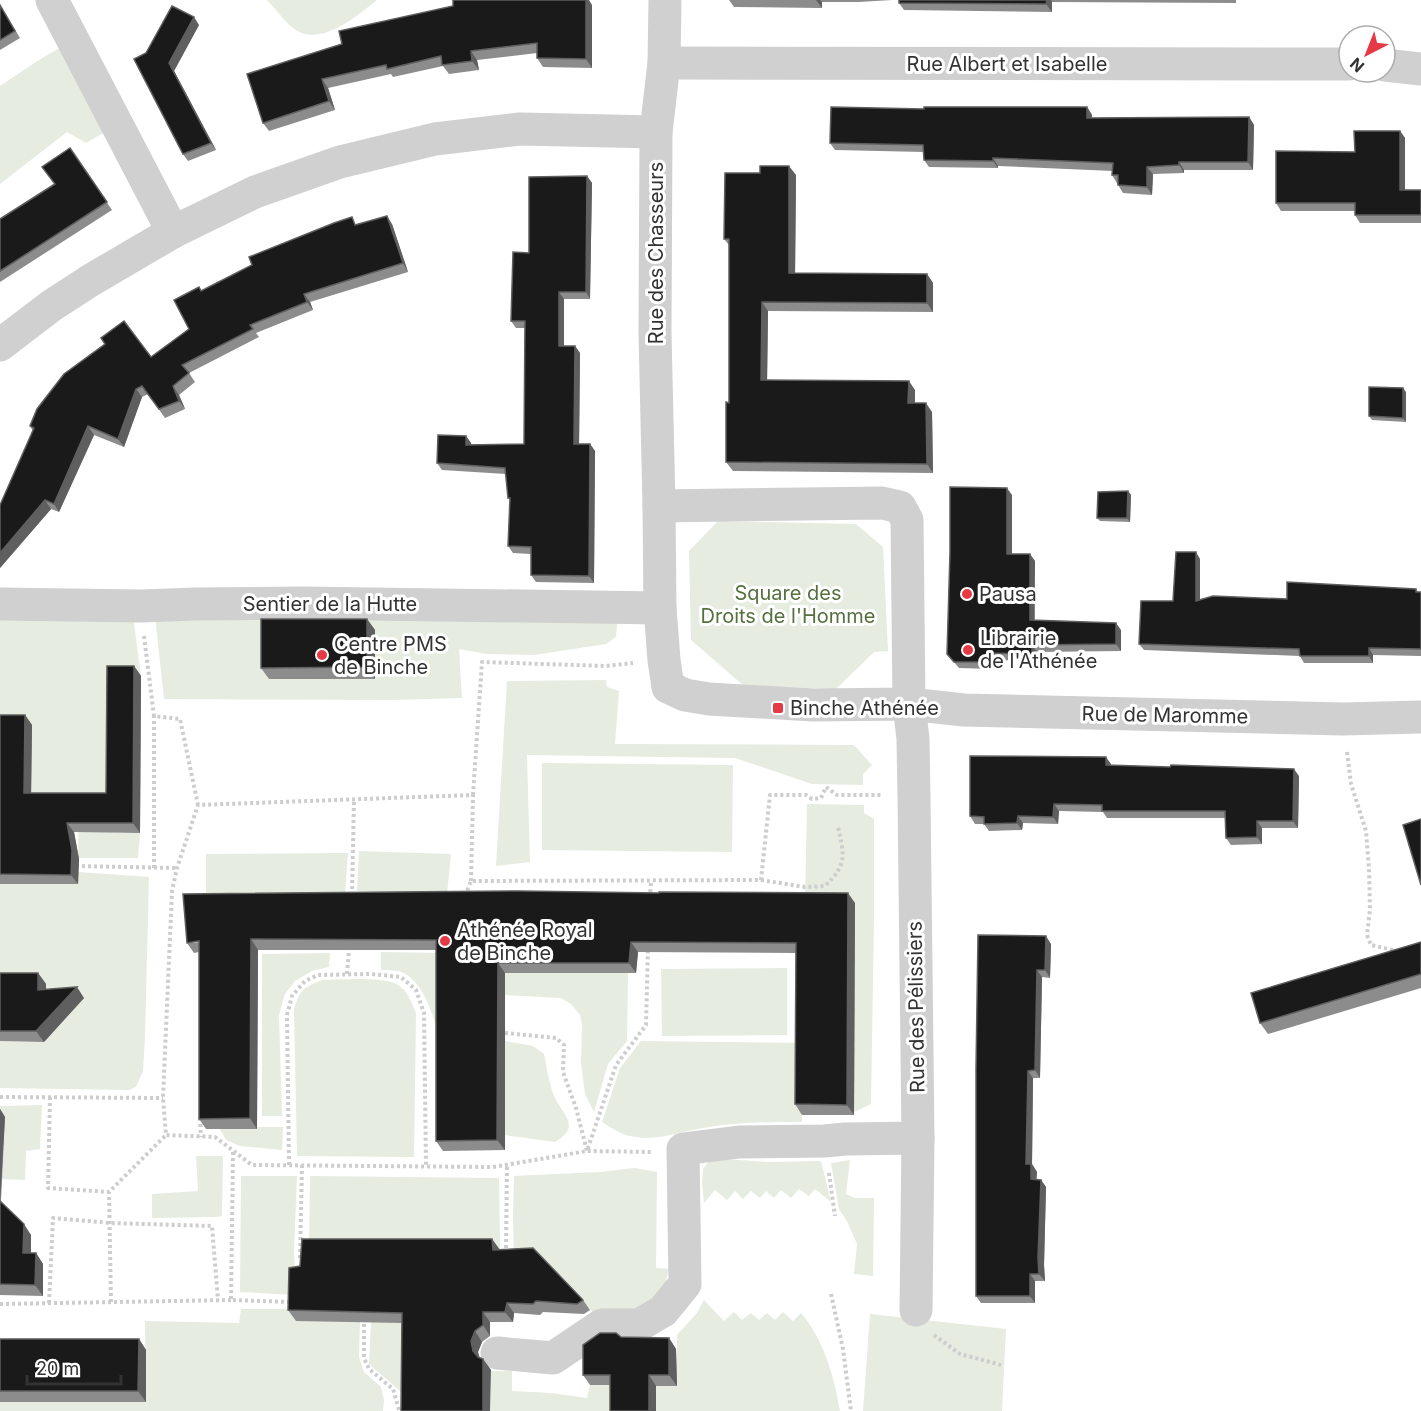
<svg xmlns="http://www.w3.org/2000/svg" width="1421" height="1411" viewBox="0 0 1421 1411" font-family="Inter,sans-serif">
<rect width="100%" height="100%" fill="#fff"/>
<g fill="#e6ecdf">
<path d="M267 0H377C357 16 319 49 293 28 284 21 276 9 267 0Z"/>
<path d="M73 40 117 125 86 143 67 132 0 184V86L39 60Z"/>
<path d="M718 521 856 524 883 547 888 651 874 652 836 689 744 686 691 640 689 551Z"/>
<path d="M618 614 616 637 606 644 534 655 487 654 459 649 462 698 391 700 164 699 155 616Z"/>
<path d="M0 615 133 616 141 676H115L113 833H140L138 858H78L79 803 2 802 31 782 32 725 0 724Z"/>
<path d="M606 680 607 687 619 691 615 744 854 745 872 765 863 774V785L812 784 735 758 527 755 530 862 496 866 507 681Z"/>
<path d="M542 763 733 765 732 852 542 850Z"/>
<path d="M807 804 864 805V813L874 819V917L871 1104 854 1112 855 904 805 903Z"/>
<path d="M359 851 451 854 447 894 357 891Z"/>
<path d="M348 853 345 894 206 895V854Z"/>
<path d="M78 872 149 877 145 1036 143 1071 136 1087 129 1090 0 1088V1041L45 1042V1029L57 1028 73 1010 0 984V884H78Z"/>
<path d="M505 951 628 973 627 1041 608 1064 594 1112 585 1094 581 1063 582 1024 580 1015 571 1004 561 998 505 995Z"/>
<path d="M381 952 441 953V1042C434 1020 426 985 404 973 398 970 388 970 381 970Z"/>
<path d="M330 953 329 967 312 971 295 981 285 994 279 1015 282 1116H262V954Z"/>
<path d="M787 968V1035L662 1036 661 969Z"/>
<path d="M322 980C340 980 383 976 398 985 408 991 411 1002 416 1013L414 1157 297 1156 294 1009C300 990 302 988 322 980Z"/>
<path d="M505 1041 533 1046 544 1054C547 1068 549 1083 554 1096 563 1116 582 1126 555 1142L505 1135Z"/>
<path d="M641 1041 803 1043 802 1122C771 1122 740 1122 709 1127 685 1130 660 1141 636 1137 623 1136 613 1129 602 1122L620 1068Z"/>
<path d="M42 1105 40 1149 26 1151 25 1180 2 1179 5 1117 0 1115V1106Z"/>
<path d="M257 1127H283L282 1150 240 1146 226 1140 220 1129H257Z"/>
<path d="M196 1156H223L222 1216 216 1217 152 1218V1194L198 1191Z"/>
<path d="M724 1159 768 1162 821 1161 831 1202 815 1189 809 1196 799 1189 791 1198 781 1190 774 1198 766 1191 760 1198 751 1191 743 1199 735 1191 727 1200 715 1190 704 1203 702 1183 703 1169 709 1161Z"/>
<path d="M850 1160 846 1194 854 1198H874L873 1276 854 1274 857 1244 847 1221 839 1209 831 1163Z"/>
<path d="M634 1168 657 1172 656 1268 669 1269 665 1285 644 1310 596 1315 571 1291 514 1260 513 1218 514 1176 600 1172Z"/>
<path d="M241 1176H297L294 1251 296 1295 240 1292Z"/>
<path d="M310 1176 499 1178 500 1250 309 1249Z"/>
<path d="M704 1300 724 1321 734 1312 742 1320 751 1313 759 1320 767 1313 775 1320 783 1312 793 1321 801 1313C824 1340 834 1376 840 1411H656V1386L677 1385V1335L697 1313Z"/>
<path d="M241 1309H296V1320L360 1322 359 1357 364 1372 381 1387 384 1400 383 1411H0V1402H146L145 1321 239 1323Z"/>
<path d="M870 1314 1006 1329 1002 1411H863Z"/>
<path d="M371 1322H410L409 1399C396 1387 382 1376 369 1364Z"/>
<path d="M491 1371H512V1391L551 1393 587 1398 590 1385H617V1411H490Z"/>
</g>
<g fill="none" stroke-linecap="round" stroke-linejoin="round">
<g stroke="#cdcdcd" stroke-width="4" stroke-dasharray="3 3" stroke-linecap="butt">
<path d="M144 636 154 716 180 719 198 805"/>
<path d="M1347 752 1351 784 1366 831 1369 869 1370 909 1367 935 1371 945 1397 951"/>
<path d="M473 795 482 662 606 666 633 663"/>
<path d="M76 866 177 868"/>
<path d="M154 868V716"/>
<path d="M761 880 805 887 825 886C848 864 844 855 838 827"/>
<path d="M471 881 473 795 198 805 177 868 172 891 163 1098 166 1135 215 1137 252 1165 493 1167 587 1151 652 1152"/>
<path d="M352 895 354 800"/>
<path d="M465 896 471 881 761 880 770 795H806L812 799 821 798 826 787 837 795H883"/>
<path d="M650 898 651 881"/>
<path d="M347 974 349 950"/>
<path d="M505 1033 556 1038 564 1045 563 1072 576 1108 587 1151 616 1065 646 1025 648 947"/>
<path d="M0 1097 163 1098"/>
<path d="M50 1097 48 1188 109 1192"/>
<path d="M200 1118 201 1137"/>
<path d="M233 1152 231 1300 292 1302"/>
<path d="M289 1165 287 1015 292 996 305 981 318 975 371 974 401 977 416 990 424 1013 426 1166"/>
<path d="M302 1165 300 1259 304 1264"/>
<path d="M829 1173 835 1216"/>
<path d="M506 1254 507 1164"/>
<path d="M831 1294 843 1349 851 1411"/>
<path d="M111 1302 109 1192 166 1135"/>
<path d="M49 1303 53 1218 110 1223 212 1226 218 1300"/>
<path d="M0 1304 231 1300"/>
<path d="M364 1318V1358L369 1369 393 1389 399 1410"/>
<path d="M934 1335 960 1354 1001 1365"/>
</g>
<g stroke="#d0d0d0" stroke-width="33">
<path d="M52 0 173 232"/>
<path d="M665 0 664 63 656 132 655 333 659 506 660 608 664 660 668 687 685 695 709 699 813 705 909 704 964 710 1343 719 1421 717"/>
<path d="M664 63 1349 64"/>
<path d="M1385 65 1421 69"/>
<path d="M0 345 51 306 91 280 173 232 255 192 340 162 435 139 520 129 656 132"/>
<path d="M659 506 882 503 900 507 907 520 909 704 913 739 914 797 918 1138 916 1310"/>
<path d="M0 604 142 606 195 604 303 603 660 608"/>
<path d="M497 1353 553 1358 602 1325H639L663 1311 685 1284 683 1149 739 1142 824 1141 846 1139 918 1138"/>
</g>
</g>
<g fill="#8c8c8c">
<path d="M729 0H892L859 2H822V8L734 7Z"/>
<path d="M899 0H1236V3L1052 2V12L904 10 899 3Z"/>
<path d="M0 4 20 38 0 50Z"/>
<path d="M592 5V68L543 67 537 58V53L477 60 479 70 449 74 443 66 393 77 391 74 328 88 335 110 269 131 263 123 247 74Z"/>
<path d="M199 25 174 71 216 150 188 161 183 154 134 59Z"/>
<path d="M1087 107 1092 115V118L1249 117 1254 125 1253 170H1184V173L1153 174 1152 195 1123 193 1112 175 1113 171 998 166V168L929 167 924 160V152L835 150 830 143 924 109Z"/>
<path d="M1400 131 1405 138V190H1421V223H1360L1355 215V211H1281L1276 203 1355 152Z"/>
<path d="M70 148 112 210 0 282V219L54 184Z"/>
<path d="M796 175 795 273 927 274 933 283V312L768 311 767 380 915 390V403L932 412 933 473 733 471 726 462 729 403V245L724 239Z"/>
<path d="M587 176 592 183 590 299H564V346H575L580 353 579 444H590L595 451 594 583 536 582 531 575V554L513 553 508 546 510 500 508 498 506 474 442 470 437 463 466 436 471 443V445L524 444 525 328H516L511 321 529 253Z"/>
<path d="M357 224H392L408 272 310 302 313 310 256 333 259 337 189 373 195 382 179 395 185 409 165 418 148 394 142 397 124 447 94 435 59 512 51 509 0 568 33 431 30 426 151 357 189 329 199 287 202 291Z"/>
<path d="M1406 392V422L1372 420 1369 416Z"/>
<path d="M1128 491 1131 495 1130 522 1100 521 1097 518Z"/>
<path d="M1012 495V554L1035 561V620L1121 630V651L1037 652V661L992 660V669L959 668 947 654 950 552Z"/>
<path d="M1200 559V600L1287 599 1416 589 1418 592H1421V656L1373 655V663H1304L1300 656 1144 650 1139 644 1173 601Z"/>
<path d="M367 619 375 630V679H269L261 668Z"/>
<path d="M134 666 141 676 140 833 74 832 79 859 78 884H0V715H25L32 725 31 793H106Z"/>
<path d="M1111 764V765L1299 776 1298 828H1262V844L1231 845 1226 838V818H1107L1103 812 1059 811 1058 824 1023 823 1022 830 989 831 984 824H975L970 816Z"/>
<path d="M855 903 854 1115H802L795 1104 796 953 638 952 636 973H505V1150L443 1151 436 1141V950H258L257 1129H206L199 1119V952L194 953 187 943Z"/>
<path d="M1421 942V988L1268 1034 1260 1023Z"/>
<path d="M1051 944 1050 978 1042 977 1040 1078H1033L1032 1164 1037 1172 1036 1180H1041L1046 1187 1044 1265 1045 1281H1035V1303H981L976 1296V1069Z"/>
<path d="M0 973H38L46 984V989L84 998 44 1042 0 1041Z"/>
<path d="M0 1109 5 1117 1 1201 31 1235V1253H36L43 1264V1296L0 1295Z"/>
<path d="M492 1239 500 1250 583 1300 590 1310 584 1314 543 1312 540 1315 514 1313 513 1322H490V1336L482 1342 478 1352 480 1358 483 1359 491 1370 402 1323 296 1321 288 1310Z"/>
<path d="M621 1337 669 1338 676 1349 677 1386H656V1411H610V1385H590L583 1375Z"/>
<path d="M0 1339H139L146 1350V1402H0Z"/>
</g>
<g fill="#5f5f5f">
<path d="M586 0H589L592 5V68L586 59Z"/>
<path d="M816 0H820L822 2V8Z"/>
<path d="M1047 0H1051L1052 2V12L1046 4Z"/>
<path d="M194 17 199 25 174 71 216 150 211 143 169 63Z"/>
<path d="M471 51 477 60 479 70 472 61Z"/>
<path d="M322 79 328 88 335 110 329 101Z"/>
<path d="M1087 107 1092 115V125L1087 118Z"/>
<path d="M1249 117 1254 125 1253 170 1248 162Z"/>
<path d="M1400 131 1405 138V197L1400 190Z"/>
<path d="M993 158 998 166V168L993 161Z"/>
<path d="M1179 162 1184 170V173L1179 165Z"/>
<path d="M789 166 796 175 795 282 789 273Z"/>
<path d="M1147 167 1153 174 1152 195 1147 187Z"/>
<path d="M587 176 592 183 590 299 586 292Z"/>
<path d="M387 216 392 224 408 272 403 263Z"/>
<path d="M927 274 933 283V312L927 303Z"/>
<path d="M559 292 564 299V353L559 346Z"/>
<path d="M304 294 310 302 313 310 307 302Z"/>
<path d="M762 302 768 311 767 389 761 380Z"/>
<path d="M575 346 580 353 579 451 574 444Z"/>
<path d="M909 381 915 390V412L908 403Z"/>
<path d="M173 386 179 395 185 409 179 401Z"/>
<path d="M1403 388 1406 392V422L1403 418Z"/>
<path d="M136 389 142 397 124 447 118 439Z"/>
<path d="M926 403 932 412 933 473 927 464Z"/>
<path d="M88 426 94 435 59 512 54 504Z"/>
<path d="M466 436 471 443V452L466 445Z"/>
<path d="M590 444 595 451 594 583 589 576Z"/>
<path d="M1007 488 1012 495V560L1007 554Z"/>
<path d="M1128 491 1131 495 1130 522 1127 518Z"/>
<path d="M45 500 51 509 0 568V553Z"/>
<path d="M1196 552 1200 559V608L1196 601Z"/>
<path d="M1030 554 1035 561 1034 627 1030 620Z"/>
<path d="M367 619 375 630V679L367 667Z"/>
<path d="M1116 623 1121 630V651L1116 644Z"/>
<path d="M1032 645 1037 652V661L1032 654Z"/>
<path d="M1369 648 1373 655V663L1369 656Z"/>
<path d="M987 653 992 660V669L987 662Z"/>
<path d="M134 666 141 676 140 833 133 823Z"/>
<path d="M25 715 32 725 31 802 24 793Z"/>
<path d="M1106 757 1111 764V772L1106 765Z"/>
<path d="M1294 769 1299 776 1298 828 1293 821Z"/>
<path d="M1054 804 1059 811 1058 824 1053 817Z"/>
<path d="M1018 816 1023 823 1022 830 1017 823Z"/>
<path d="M1257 821 1262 828V844L1257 837Z"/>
<path d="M67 823 74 832 79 859 78 884 71 875Z"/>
<path d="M848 893 855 903 854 1115 847 1105Z"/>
<path d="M1046 936 1051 944 1050 978 1045 970Z"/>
<path d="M251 939 258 950 257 1129 250 1118Z"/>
<path d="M631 942 638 952 636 973 629 963Z"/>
<path d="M498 963 505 973V1150L497 1140Z"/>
<path d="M1037 970 1042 977 1040 1078 1035 1070Z"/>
<path d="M38 973 46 984V1001L38 990Z"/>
<path d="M77 987 84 998 44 1042 36 1031Z"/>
<path d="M1028 1071 1033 1078 1032 1164 1037 1172 1036 1187 1031 1179 1026 1164Z"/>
<path d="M0 1109 5 1117 0 1204Z"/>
<path d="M1041 1180 1046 1187 1044 1265 1045 1281 1039 1274 1038 1258Z"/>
<path d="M24 1224 31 1235V1264L23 1253Z"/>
<path d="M492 1239 500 1250H493Z"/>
<path d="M36 1253 43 1264V1296L35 1285Z"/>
<path d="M1030 1274 1035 1281V1303L1030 1296Z"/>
<path d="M507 1303 514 1313 513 1322 505 1312Z"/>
<path d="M483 1312 490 1322V1336L483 1325Z"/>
<path d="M475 1331 482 1342 478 1352 480 1361 473 1351 471 1341Z"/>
<path d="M669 1338 676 1349 677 1386 669 1375Z"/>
<path d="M139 1339 146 1350V1402L138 1391Z"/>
<path d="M483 1359 491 1370 490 1411H483Z"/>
<path d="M649 1375 656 1386V1411H649Z"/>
</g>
<g fill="#1a1a1a" stroke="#5f5f5f" stroke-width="1.5">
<path d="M453 0H586V59L537 58V43L471 51 472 61 442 65 441 56 387 69 386 65 322 79 329 101 263 123 247 74 342 44 339 31 453 6Z"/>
<path d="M899 0H1047L1046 4 899 3Z"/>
<path d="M0 5 15 31 0 40Z"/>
<path d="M172 6 194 17 169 63 211 143 183 154 134 59 146 53Z"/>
<path d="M831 107 924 109V107H1087V118L1249 117 1248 162H1179V165L1147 167V187L1118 185V175H1112L1113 163 993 158V161L924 160 923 145 830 143Z"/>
<path d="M1354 131H1400V190H1421V215H1355V203H1276V151L1355 152Z"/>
<path d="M70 148 107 202 0 271V219L55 184 42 167Z"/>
<path d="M760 166H789V273L927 274V303L762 302 761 380 909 381 908 403H926L927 464 726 462V402L729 403V239H724L725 173H760Z"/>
<path d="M587 176 586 292H559V346H575L574 444H590L589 576 531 575V547L508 546 510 498H508L505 468 437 463 438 435 466 436V445L524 444 525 321H511L513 252 529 253V177Z"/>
<path d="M387 216 403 263 304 294 307 302 250 325 253 329 182 365 189 373 173 386 179 401 159 409 142 386 136 389 118 439 88 426 54 504 45 500 0 553V505L34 428 30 426 37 409 64 374 105 344 101 338 124 321 151 357 189 329 174 300 199 287 201 291 252 265 249 257 334 223 352 217 355 225Z"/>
<path d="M1369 387 1403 388V418L1369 416Z"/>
<path d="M950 487 1007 488V554H1030V620L1116 623V644L1032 645V654L987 653V662H954L947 654 950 552Z"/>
<path d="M1128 491 1127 518H1097L1098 492Z"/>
<path d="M1176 552H1196V601L1213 596 1287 599V582L1416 589V592H1421V649L1369 648V656H1300L1299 649 1139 644 1141 601H1173Z"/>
<path d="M261 619H367V667L261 668Z"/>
<path d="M107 666H134L133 823H67L72 850 71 875 0 874V715H25L24 793H106Z"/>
<path d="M970 756 1106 757V765L1170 767 1171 765 1294 769 1293 821H1257V837L1226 838 1225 811H1102V805L1054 804 1053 817 1018 816 1017 823 984 824V817L970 816Z"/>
<path d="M1421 819V885L1403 825Z"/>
<path d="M521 891 659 893V892L848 893 847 1105 795 1104 796 943 631 942 629 963H498L497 1140 436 1141V940L251 939 250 1118 199 1119V941L187 943 183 894Z"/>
<path d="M978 935 1046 936 1045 970H1037L1035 1070 1028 1071 1026 1164H1031V1179L1041 1180 1038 1258 1039 1274H1030V1296H976V1069Z"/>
<path d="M1421 942V974L1260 1023 1251 993Z"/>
<path d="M0 973H38V990L77 987 36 1031H0Z"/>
<path d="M0 1201 24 1224 23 1253H36L35 1285 0 1284Z"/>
<path d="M302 1239H492L493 1250 533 1248 583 1300 577 1304 536 1301 533 1304 507 1303 505 1312H483V1325L475 1331 471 1341 473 1351 478 1357 483 1359V1411H401L402 1313 288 1310 289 1268 300 1266Z"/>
<path d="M600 1333H616L621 1337 669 1338V1375H649V1411H610V1375H583V1345Z"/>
<path d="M0 1339H139L138 1391H0Z"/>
</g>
<g fill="#e63946" stroke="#fff" stroke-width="2">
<circle cx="967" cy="594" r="6"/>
<circle cx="968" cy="650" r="6"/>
<circle cx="322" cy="655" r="6"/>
<rect x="772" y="702" width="12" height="12" rx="3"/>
<circle cx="445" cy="941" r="6"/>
</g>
<g text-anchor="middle" stroke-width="6" stroke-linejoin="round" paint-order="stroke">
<g font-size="20" fill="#333" stroke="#fff">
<text x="1007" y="71">Rue Albert et Isabelle</text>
<text transform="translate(656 253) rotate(-90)" y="7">Rue des Chasseurs</text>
<text x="330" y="611">Sentier de la Hutte</text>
<text transform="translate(1165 715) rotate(1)" y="7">Rue de Maromme</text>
<text transform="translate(916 1007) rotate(-91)" y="7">Rue des Pélissiers</text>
</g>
<g font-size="20" fill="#56703f" stroke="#fff">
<text x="788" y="600">Square des<tspan x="788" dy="23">Droits de l'Homme</tspan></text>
</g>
<g font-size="20" fill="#333" stroke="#fff" text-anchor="start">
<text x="979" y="601">Pausa</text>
<text x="980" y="645">Librairie<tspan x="980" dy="23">de l'Athénée</tspan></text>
<text x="334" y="651">Centre PMS<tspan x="334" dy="23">de Binche</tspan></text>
<text x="790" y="715">Binche Athénée</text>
<text x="457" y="937">Athénée Royal<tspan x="457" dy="23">de Binche</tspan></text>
</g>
</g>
<g transform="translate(1367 54) rotate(222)"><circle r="28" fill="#ffffff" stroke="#adadad" stroke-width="1.5"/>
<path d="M0-4.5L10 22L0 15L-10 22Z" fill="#e63946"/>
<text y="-9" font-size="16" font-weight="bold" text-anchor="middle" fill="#333333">N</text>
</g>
<path d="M27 1375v9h94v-9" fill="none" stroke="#333333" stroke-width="3"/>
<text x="36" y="1375" font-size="18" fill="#333333" stroke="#ffffff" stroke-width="4.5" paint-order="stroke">20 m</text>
</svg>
